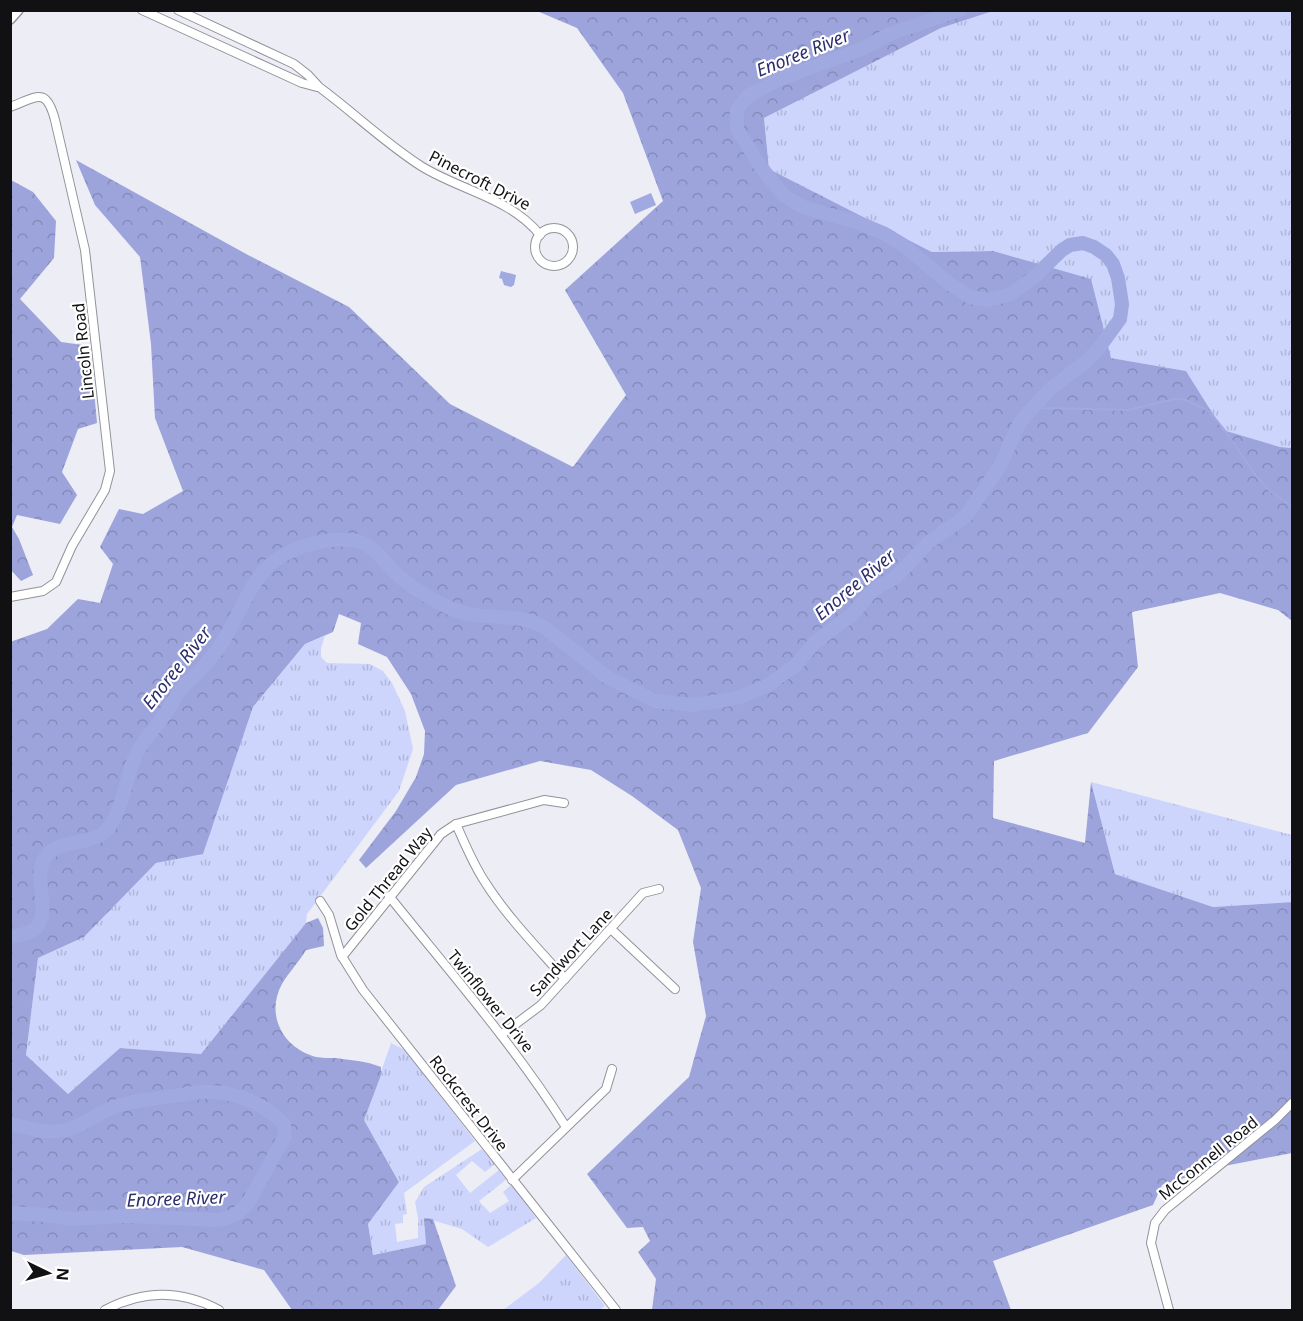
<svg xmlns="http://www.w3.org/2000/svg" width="1303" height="1321" viewBox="0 0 1303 1321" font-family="'Noto Sans',sans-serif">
<defs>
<pattern id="grass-tufts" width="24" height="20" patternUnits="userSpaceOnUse" patternTransform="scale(1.5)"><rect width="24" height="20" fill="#ced5fd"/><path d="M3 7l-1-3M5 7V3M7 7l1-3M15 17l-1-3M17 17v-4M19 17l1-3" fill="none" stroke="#b0b6d8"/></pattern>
<pattern id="forest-crowns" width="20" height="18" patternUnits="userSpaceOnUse" patternTransform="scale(1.5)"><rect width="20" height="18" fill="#9ca4db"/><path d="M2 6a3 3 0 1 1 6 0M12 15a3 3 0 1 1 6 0" fill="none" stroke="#858cbb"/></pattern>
</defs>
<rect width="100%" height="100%" fill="#ecedf5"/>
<g fill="url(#grass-tufts)">
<path d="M993 11H1292V448L1280 447 1223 430 1186 371 1111 358 993 251 932 252 769 169 764 118 941 28Z"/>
<path d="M325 636 321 648V657L327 663 370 664 383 671 392 683 405 711 413 749 399 791 307 914 306 923 201 1054 120 1048 68 1094 26 1055 38 958 84 937 156 863 203 853 253 707 305 644Z"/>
<path d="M1091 782 1292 835V902L1213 907 1115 874Z"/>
<path d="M391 1043 405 1050 475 1141 404 1193 407 1214 403 1215V1223L395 1224 397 1242 418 1238V1218L415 1202 424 1187 482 1149 495 1164 485 1172 472 1161 456 1175 470 1193 499 1170 507 1179 479 1201 490 1213 509 1201 503 1192 512 1184 536 1218 488 1247 462 1229 425 1218 426 1244 373 1255 368 1224 399 1181 364 1120Z"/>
<path d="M566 1255 605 1306 599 1310H503L539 1283Z"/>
</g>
<g fill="url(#forest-crowns)">
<path d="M537 11H993L941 28 764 118 769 169 932 252 993 251 1091 279 1111 358 1186 371 1223 430 1280 447 1292 448V621L1278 610 1220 593 1132 612 1138 667 1088 733 994 761 993 818 1085 843 1091 782 1115 874 1213 907 1292 902V1153L1219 1167 1162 1185 1153 1205 993 1261 1011 1310H652L656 1279 638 1252 650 1241 643 1227 627 1228 587 1174 689 1077 706 1016 693 942 701 888 678 830 632 796 591 770 540 761 456 785 366 868 359 860 396 811 416 777 424 754 425 731 411 694 387 657 358 644 361 623 339 614 333 632 305 644 253 707 203 854 156 863 84 937 38 958 26 1055 68 1094 120 1048 201 1054 306 923 318 918 323 928 324 946 306 950C299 962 289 972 282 984 265 1015 283 1048 316 1057 322 1058 329 1058 335 1058 350 1060 366 1061 381 1067V1075L364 1120 399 1182 368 1224 373 1255 426 1244 424 1218 433 1219 456 1286 438 1310H292L264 1270 182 1247 24 1255 11 1251 10 642 47 629 78 599 100 603 113 564 100 547 119 509 143 514 183 491 155 418 151 344 140 257 95 205 76 160 248 255 349 307 450 404 573 467 626 395 565 290 663 201 623 93 577 28Z"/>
<path d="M11 180 33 192 56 221 54 258 20 299 61 342 90 346 97 423 78 429 62 472 77 495 60 524 17 515 12 527 19 539 33 575 21 581 10 569Z"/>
</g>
<g fill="#a0a9e0">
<path d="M651 193 656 205 635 214 630 202Z"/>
<path d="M501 271 516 275 514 285 511 287 504 285 502 279 499 278Z"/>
</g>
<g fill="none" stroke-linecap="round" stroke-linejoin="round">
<path stroke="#a0a9e0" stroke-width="2" d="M1030 410 1044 408 1128 410 1175 399 1186 400 1209 411 1226 432 1256 476 1271 492 1292 506"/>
<g stroke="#a0a9e0" stroke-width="14">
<path d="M10 937C19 935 30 934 36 928 53 910 29 873 48 854 65 837 95 847 109 827 125 805 125 775 138 751 144 739 155 729 162 718 170 708 175 697 182 688 187 682 194 677 199 672 206 664 213 656 219 647 250 602 250 559 312 544 327 540 342 538 357 541 377 546 386 566 401 578 416 590 434 601 452 609 481 622 517 611 544 627L607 677 655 701 692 705 721 701 740 697 768 685 796 665 815 642 853 614 872 591 896 577 929 542 966 516 1000 466 1020 422 1049 390 1087 361 1099 348 1120 319 1122 304 1118 278 1113 264 1106 255 1094 247 1083 243 1070 245 1062 250 1032 279 1011 294 987 300 970 297 950 284 903 245 885 234 859 223 803 207 783 195 761 167 737 129V110L742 103 748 96 780 79 862 49 890 34 960 10"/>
<path d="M10 1124C28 1128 47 1134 65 1130 83 1127 97 1112 115 1107 134 1100 153 1099 173 1096 184 1095 195 1092 205 1092 235 1091 263 1103 284 1124L285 1136 248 1203C240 1213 232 1218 218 1220L125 1216 72 1219 46 1215 10 1213"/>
</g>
<g stroke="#929399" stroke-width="10">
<g id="minor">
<path d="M142 10 302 83 317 87"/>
<path d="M178 10 294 64 308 75 319 87C353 112 385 143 421 166 459 190 511 198 540 235"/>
<path d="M10 107C37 97 46 86 55 120L85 250 110 471 105 490 72 546 56 582 43 591 10 597"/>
<circle cx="554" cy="247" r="19"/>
<path d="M456 824C465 844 473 864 485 882 507 917 538 948 565 979"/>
<path d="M389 896C450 972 514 1045 566 1127"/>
<path d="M320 901 329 915 341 955 363 990 616 1310"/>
<path d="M611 929 675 989"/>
<path d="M342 957 441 834 456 824 544 800 564 803"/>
<path d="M501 1035 541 1005 643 893 659 889"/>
<path d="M512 1180 606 1089 612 1069"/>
<path d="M105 1310C143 1290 182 1290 219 1310"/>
<path d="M1169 1310 1151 1243 1155 1223 1165 1210 1275 1120 1292 1103"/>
</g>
</g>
<g stroke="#929399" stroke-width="12">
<path id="tertiary" d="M10 19 18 10"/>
</g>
<use href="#minor" stroke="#fff" stroke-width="8"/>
<use href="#tertiary" stroke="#fff" stroke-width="9"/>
</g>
<g text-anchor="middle" stroke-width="4.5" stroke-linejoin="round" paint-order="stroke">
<g font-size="16" fill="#111114" stroke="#fff">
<text transform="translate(480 180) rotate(27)" y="6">Pinecroft Drive</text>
<text transform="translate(83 351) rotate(-96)" y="6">Lincoln Road</text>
<text transform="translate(388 879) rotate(-51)" y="6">Gold Thread Way</text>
<text transform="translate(571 952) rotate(-47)" y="6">Sandwort Lane</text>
<text transform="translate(491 1001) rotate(51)" y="6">Twinflower Drive</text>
<text transform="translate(469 1103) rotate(52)" y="6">Rockcrest Drive</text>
<text transform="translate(1208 1158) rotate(-39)" y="6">McConnell Road</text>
</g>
<g font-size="18" font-style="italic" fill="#2b2d6d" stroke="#fff">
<text transform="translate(803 53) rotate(-22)" y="6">Enoree River</text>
<text transform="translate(855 585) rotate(-40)" y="6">Enoree River</text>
<text transform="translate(177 668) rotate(-52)" y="6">Enoree River</text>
<text transform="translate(176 1199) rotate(-2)" y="6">Enoree River</text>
</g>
</g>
<rect width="1303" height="1321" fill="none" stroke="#111114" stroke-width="24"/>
<g transform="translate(48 1273) rotate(95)" stroke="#ffffff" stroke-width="4.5" paint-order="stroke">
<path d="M0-4.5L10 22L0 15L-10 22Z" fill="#111114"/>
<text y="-9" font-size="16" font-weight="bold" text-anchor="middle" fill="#111114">N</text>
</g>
</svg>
